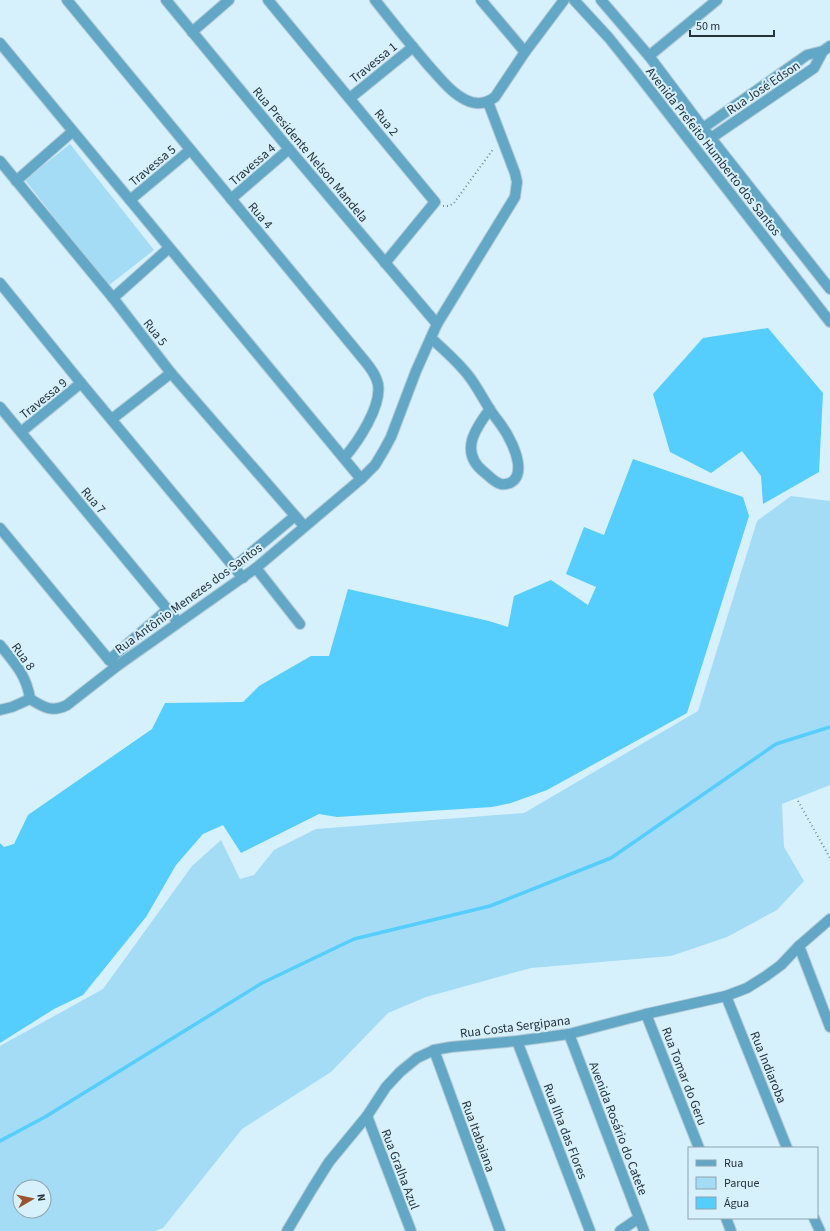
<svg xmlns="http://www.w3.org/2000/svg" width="830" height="1231" viewBox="0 0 830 1231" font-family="'Source Sans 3',sans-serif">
<rect width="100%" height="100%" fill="#d6f0fc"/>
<g fill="#a4dcf6" fill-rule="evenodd">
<path d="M70 144 154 250 108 286 25 180Z"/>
<path d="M791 496 830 501V785L782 804 784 847 804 881 777 910 727 937 671 956 531 968 426 997 388 1013 331 1072 242 1129 163 1228 155 1231H0V1046L103 989 192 866 221 840 240 879 254 875 274 850 316 829 524 813 698 711 757 521ZM20 1187H44V1211H20Z"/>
</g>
<g fill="#55cdfd">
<path d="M768 328 823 393 819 472 763 504 761 476 742 451 711 473 670 452 653 394 703 338Z"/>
<path d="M633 459 743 497 749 516 687 713 547 790 511 803 492 807 337 817 319 814 241 853 223 825 203 834 176 865 146 917 83 995 54 1009 0 1043V843L4 847 14 844 28 815 152 729 165 703 243 702 259 686 311 656H329L348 589 489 621 508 627 514 596 551 580 588 605 596 587 566 574 584 527 604 535Z"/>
</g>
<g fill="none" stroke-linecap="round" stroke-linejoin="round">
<path stroke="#55cdfd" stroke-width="3.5" d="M0 1141 45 1117 262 983 354 939 490 906 611 858 776 744 830 727"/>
<g stroke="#b3cad5" stroke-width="12">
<g id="minor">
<path d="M67 0 364 360C370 367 376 375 378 384 382 406 358 442 344 458"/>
<path d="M166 0 289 149 437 324"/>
<path d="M268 0 435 202 385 263"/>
<path d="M375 0C392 22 410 44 428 65 439 77 451 93 466 100 476 105 486 104 495 97L525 52 564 0"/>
<path d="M481 0 525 52"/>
<path d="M574 0 609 38 637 73 830 322"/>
<path d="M601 0 649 56 703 128 830 289"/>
<path d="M192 32 229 0"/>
<path d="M0 43 361 479"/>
<path d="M649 56 717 0"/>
<path d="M350 98 413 47"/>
<path d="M703 128 807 55 823 51 830 46"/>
<path d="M711 138 814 68 823 51"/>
<path d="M0 161 113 298 171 373 304 526"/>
<path d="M16 181 72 132"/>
<path d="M231 199 289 149"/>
<path d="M130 200 190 150"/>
<path d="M0 283 81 383 243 578"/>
<path d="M113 298 169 248"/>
<path d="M431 338C444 350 457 361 468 375 476 385 482 397 489 408 495 418 504 427 509 438 515 449 526 475 510 483 507 484 504 485 501 484 495 483 489 476 484 472 459 452 475 429 490 409"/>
<path d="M0 407 178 622"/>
<path d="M112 419 171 373"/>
<path d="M21 432 81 383"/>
<path d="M0 528 109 660 117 666"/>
<path d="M234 567 295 516"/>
<path d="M256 568 300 624"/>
<path d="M0 645C14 662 27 676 30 699"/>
<path d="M109 660 168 609"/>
<path d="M30 699C43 707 52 713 67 705L117 666 256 568 361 479 375 465 384 450 391 437 416 371 437 324 515 197 517 182 515 173 488 102"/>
<path d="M0 710 12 707 30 699"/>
<path d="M799 946 830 1027"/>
<path d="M726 996 787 1148"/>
<path d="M646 1014 699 1148"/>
<path d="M569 1034 644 1231"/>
<path d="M517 1041 590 1231"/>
<path d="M434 1050 500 1231"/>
<path d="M367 1116 411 1231"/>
<path d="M726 1218 731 1231"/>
<path d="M814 1218 820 1231"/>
<path d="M287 1231 312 1189 329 1162 367 1116 386 1087 400 1072 417 1058 434 1050 451 1047 517 1041 569 1034 646 1014 726 996 747 988 766 976 781 965 799 946 830 919"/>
<path d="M620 1231 639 1218"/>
</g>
</g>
<g stroke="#768991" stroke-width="2" stroke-dasharray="1 3" stroke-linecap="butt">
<path d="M443 206H449L454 203 494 148"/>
<path d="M798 801 830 858"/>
</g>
<use href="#minor" stroke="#62a8c6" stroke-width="10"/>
</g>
<g text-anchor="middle" stroke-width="4" stroke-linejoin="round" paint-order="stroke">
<g font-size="13" fill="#263339" stroke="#d6f0fc">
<text transform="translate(373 62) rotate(-39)" y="5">Travessa 1</text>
<text transform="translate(763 87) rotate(-34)" y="5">Rua José Edson</text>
<text transform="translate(387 122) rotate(51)" y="5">Rua 2</text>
<text transform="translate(714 151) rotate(52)" y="5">Avenida Prefeito Humberto dos Santos</text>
<text transform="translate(311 154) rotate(50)" y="5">Rua Presidente Nelson Mandela</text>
<text transform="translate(252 164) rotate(-41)" y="5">Travessa 4</text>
<text transform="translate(152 165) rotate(-40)" y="5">Travessa 5</text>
<text transform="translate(261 215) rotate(50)" y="5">Rua 4</text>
<text transform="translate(156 332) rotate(52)" y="5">Rua 5</text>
<text transform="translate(43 398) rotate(-39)" y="5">Travessa 9</text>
<text transform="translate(94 500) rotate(50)" y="5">Rua 7</text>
<text transform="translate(188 598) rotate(-36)" y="5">Rua Antônio Menezes dos Santos</text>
<text transform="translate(24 656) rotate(54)" y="5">Rua 8</text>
<text transform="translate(515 1026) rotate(-7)" y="5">Rua Costa Sergipana</text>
<text transform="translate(769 1067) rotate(68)" y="5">Rua Indiaroba</text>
<text transform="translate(685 1076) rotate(69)" y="5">Rua Tomar do Geru</text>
<text transform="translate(619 1128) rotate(69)" y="5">Avenida Rosário do Catete</text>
<text transform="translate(566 1131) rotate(69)" y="5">Rua Ilha das Flores</text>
<text transform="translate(479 1136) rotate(70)" y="5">Rua Itabaiana</text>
<text transform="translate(401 1169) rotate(69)" y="5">Rua Gralha Azul</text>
</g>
</g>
<rect x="688" y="1147" width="130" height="72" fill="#d6f0fc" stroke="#90a4ae"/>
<rect x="696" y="1160" width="20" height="6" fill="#62a8c6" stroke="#90a4ae"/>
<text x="724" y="1167" font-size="12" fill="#263339">Rua</text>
<rect x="696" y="1177" width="20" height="12" fill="#a4dcf6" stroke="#90a4ae"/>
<text x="724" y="1187" font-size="12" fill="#263339">Parque</text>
<rect x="696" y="1197" width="20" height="12" fill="#55cdfd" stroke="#90a4ae"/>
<text x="724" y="1207" font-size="12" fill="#263339">Água</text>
<g transform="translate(32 1199) rotate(81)"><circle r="19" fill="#d6f0fc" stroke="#90a4ae"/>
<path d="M0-3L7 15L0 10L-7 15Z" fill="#9a532c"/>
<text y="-6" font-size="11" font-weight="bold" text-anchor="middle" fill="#263339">N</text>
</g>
<path d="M690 30v6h84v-6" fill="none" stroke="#263339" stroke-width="2"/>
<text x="696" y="30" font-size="12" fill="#263339" stroke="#d6f0fc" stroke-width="3" paint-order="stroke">50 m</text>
</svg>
